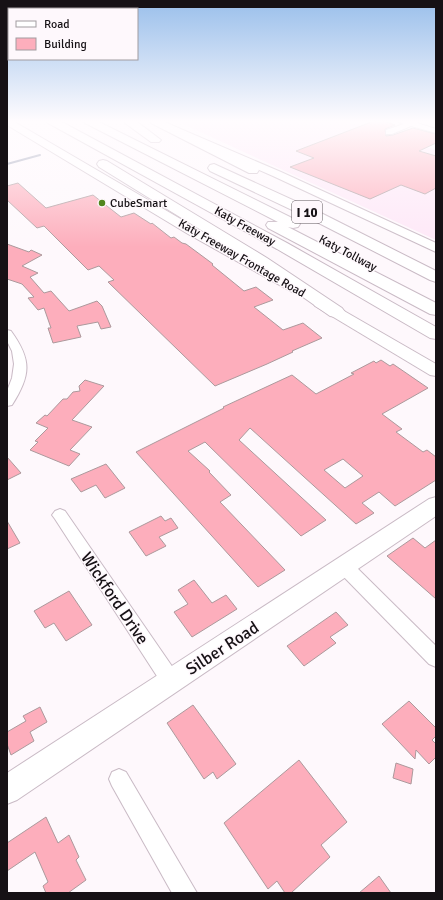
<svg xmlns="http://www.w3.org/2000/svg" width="443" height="900" viewBox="0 0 443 900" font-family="Signika,sans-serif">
<rect width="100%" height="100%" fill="#fef8fc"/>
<path fill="#fee7f7" d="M176 121H345L436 150V240Z"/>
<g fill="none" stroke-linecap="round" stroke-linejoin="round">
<path stroke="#9196ae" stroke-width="2" d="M7 164 40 155"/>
</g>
<g fill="#fdaebc" stroke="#ac999c" fill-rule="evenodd">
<path d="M374 121 380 122 384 121 395 125 385 129 386 136 393 135 413 128 436 134V143L419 151 436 156V188L425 194 401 185 370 199 290 167 314 158 296 151Z"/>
<path d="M18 183 46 208 93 195 121 217 134 213 151 224 152 223 171 238 174 237 182 243 186 244 213 264 212 265 244 291 256 287 273 300 254 307 283 330 303 323 322 338 292 351 293 352 267 364 215 386 108 282 114 280 99 266 88 270 44 226 37 228 7 200V186Z"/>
<path d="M7 244 29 252 31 250 42 255 22 266 38 273 30 277 44 293 51 291 69 311 97 301 102 306 111 327 101 329 98 322 77 326 81 337 53 343 48 328H51L44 308 38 310 28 298 34 297 22 284 7 279Z"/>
<path d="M381 360 390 366 393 364 428 388 382 414 402 429 396 432 423 452 427 450 436 457V480L395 506 379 492 362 503 374 513 356 524 250 428 239 440 326 520 301 536 205 442 188 451 210 471 209 472 231 495 220 502 285 570 258 587 136 452 224 408 223 407 292 375 316 394 354 374 351 373 374 361 376 363ZM343 459 363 476 345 488 324 470Z"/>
<path d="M85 380 104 386 72 420 92 427 70 450 80 454 69 466 30 450 38 442 35 441 48 428 36 423 45 415 47 416 63 399H67L73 392 80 391 79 386Z"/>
<path d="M7 457 21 473 7 480Z"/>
<path d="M106 464 125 488 105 498 96 485 81 492 71 479Z"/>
<path d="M161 516 165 521 171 518 178 528 159 537 166 546 146 556 129 532Z"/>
<path d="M7 521 20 543 7 549Z"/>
<path d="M413 538 425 548 436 540V599L387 556Z"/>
<path d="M194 580 212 603 226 595 237 609 192 637 174 612 188 604 178 590Z"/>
<path d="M69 591 92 625 66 641 54 623 45 628 34 611Z"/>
<path d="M336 612 348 625 330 637 336 643 304 666 287 646Z"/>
<path d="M409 701 436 728V736L432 740 436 744V757L429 764 416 750 415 759 382 724Z"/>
<path d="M193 705 236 764 217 779 213 772 204 779 167 723Z"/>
<path d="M40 707 47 722 30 732 34 741 11 755 7 744V732L26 721 23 716Z"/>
<path d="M299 760 347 822 321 845 330 857 291 893H285L277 881 268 889 224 823Z"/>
<path d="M396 763 413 769 411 784 393 778Z"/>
<path d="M46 817 58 843 69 835 79 857 76 860 86 880 68 893H46L43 886 48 882 35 852 7 871V843Z"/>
<path d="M379 876 391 893H359Z"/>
</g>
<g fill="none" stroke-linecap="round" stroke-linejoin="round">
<g stroke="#c9bac5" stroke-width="2">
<g id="street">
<path d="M398 121H418L417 123 436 129V133L411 126 392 134H386V130L404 124 399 122Z"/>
<path d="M7 330 11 331C32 360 31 375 12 405L7 406V391L12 378 14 364 12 351 7 341Z"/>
<path d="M60 509 65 511 178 675 180 681 178 687 171 690 164 687 55 519 52 515 55 511Z"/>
<path d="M344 559 350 561 436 646V667L429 664 338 571 336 566 338 561Z"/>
<path d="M119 769 126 772 197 893H172L112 786 109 779 112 772Z"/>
</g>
</g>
<g stroke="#c9bac5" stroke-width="2">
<g id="secondary">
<path d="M7 121H13L196 228 302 286 304 289 302 292 297 293 292 292 188 234 7 125Z"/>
<path d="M150 121H162L281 172 436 243V252L273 176 152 123Z"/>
<path d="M320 299 325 300 436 364V376L430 375 315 306 313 303 315 300Z"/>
<path d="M436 497V516L17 800 7 804V773L429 499Z"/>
</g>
</g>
<g stroke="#c9bac5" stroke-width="2">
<g id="highway">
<path d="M46 121H60L287 243 436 327V339L430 338 277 249 48 123Z"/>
<path d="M83 121H97L298 221 300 224 298 227 293 228 288 227 436 303V315L430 314 268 228 266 225 268 222H278L85 123Z"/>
<path d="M124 121H136L161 140 159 142H151L125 123Z"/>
<path d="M149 121H163L257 167 259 170 257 173H249L151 123Z"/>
<path d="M103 160 107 161 267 258 342 308 345 312 342 316 336 317 330 316 256 264 99 167 97 164 99 161Z"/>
<path d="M214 164 319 212 436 271V282L430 280 309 218 210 171 208 168 210 165Z"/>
</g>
</g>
<use href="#street" fill="#fff" fill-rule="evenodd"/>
<use href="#secondary" fill="#fff" fill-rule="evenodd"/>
<use href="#highway" fill="#fff" fill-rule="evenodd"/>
</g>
<linearGradient id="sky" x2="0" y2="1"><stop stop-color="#9abfeb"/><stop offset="0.49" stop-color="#fffcfe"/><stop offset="1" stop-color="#fffcfe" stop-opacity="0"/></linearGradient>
<rect width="443" height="247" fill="url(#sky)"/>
<circle fill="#51861d" stroke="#fef8fc" stroke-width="1.5" cx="102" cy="203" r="4"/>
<g text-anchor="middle" stroke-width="3" stroke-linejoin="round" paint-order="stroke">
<g font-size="12" fill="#161115" stroke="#fef8fc" text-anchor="start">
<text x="110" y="207">CubeSmart</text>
</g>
<g font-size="12" fill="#161115" stroke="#fef8fc">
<text transform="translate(245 226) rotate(29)" y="4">Katy Freeway</text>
<text transform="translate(348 253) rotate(28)" y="4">Katy Tollway</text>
<text transform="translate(242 258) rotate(30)" y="4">Katy Freeway Frontage Road</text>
</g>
<rect fill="#fef8fc" stroke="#5c565a" stroke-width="1" x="292" y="201" width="30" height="22" rx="3"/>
<g font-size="13" font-weight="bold" fill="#161115">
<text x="307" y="217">I 10</text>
</g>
<g font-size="17" fill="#161115" stroke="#fef8fc">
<text transform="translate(115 598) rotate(56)" y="6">Wickford Drive</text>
<text transform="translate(222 648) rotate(-33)" y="6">Silber Road</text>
</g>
</g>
<rect width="443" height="900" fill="none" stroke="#161115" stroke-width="16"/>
<rect x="8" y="8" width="130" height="52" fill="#fef8fc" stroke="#a19ca0"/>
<rect x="16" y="21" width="20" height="6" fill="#ffffff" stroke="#a19ca0"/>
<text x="44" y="28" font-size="12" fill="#161115">Road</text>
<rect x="16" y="38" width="20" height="12" fill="#fdaebc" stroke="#a19ca0"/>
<text x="44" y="48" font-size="12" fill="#161115">Building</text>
</svg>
